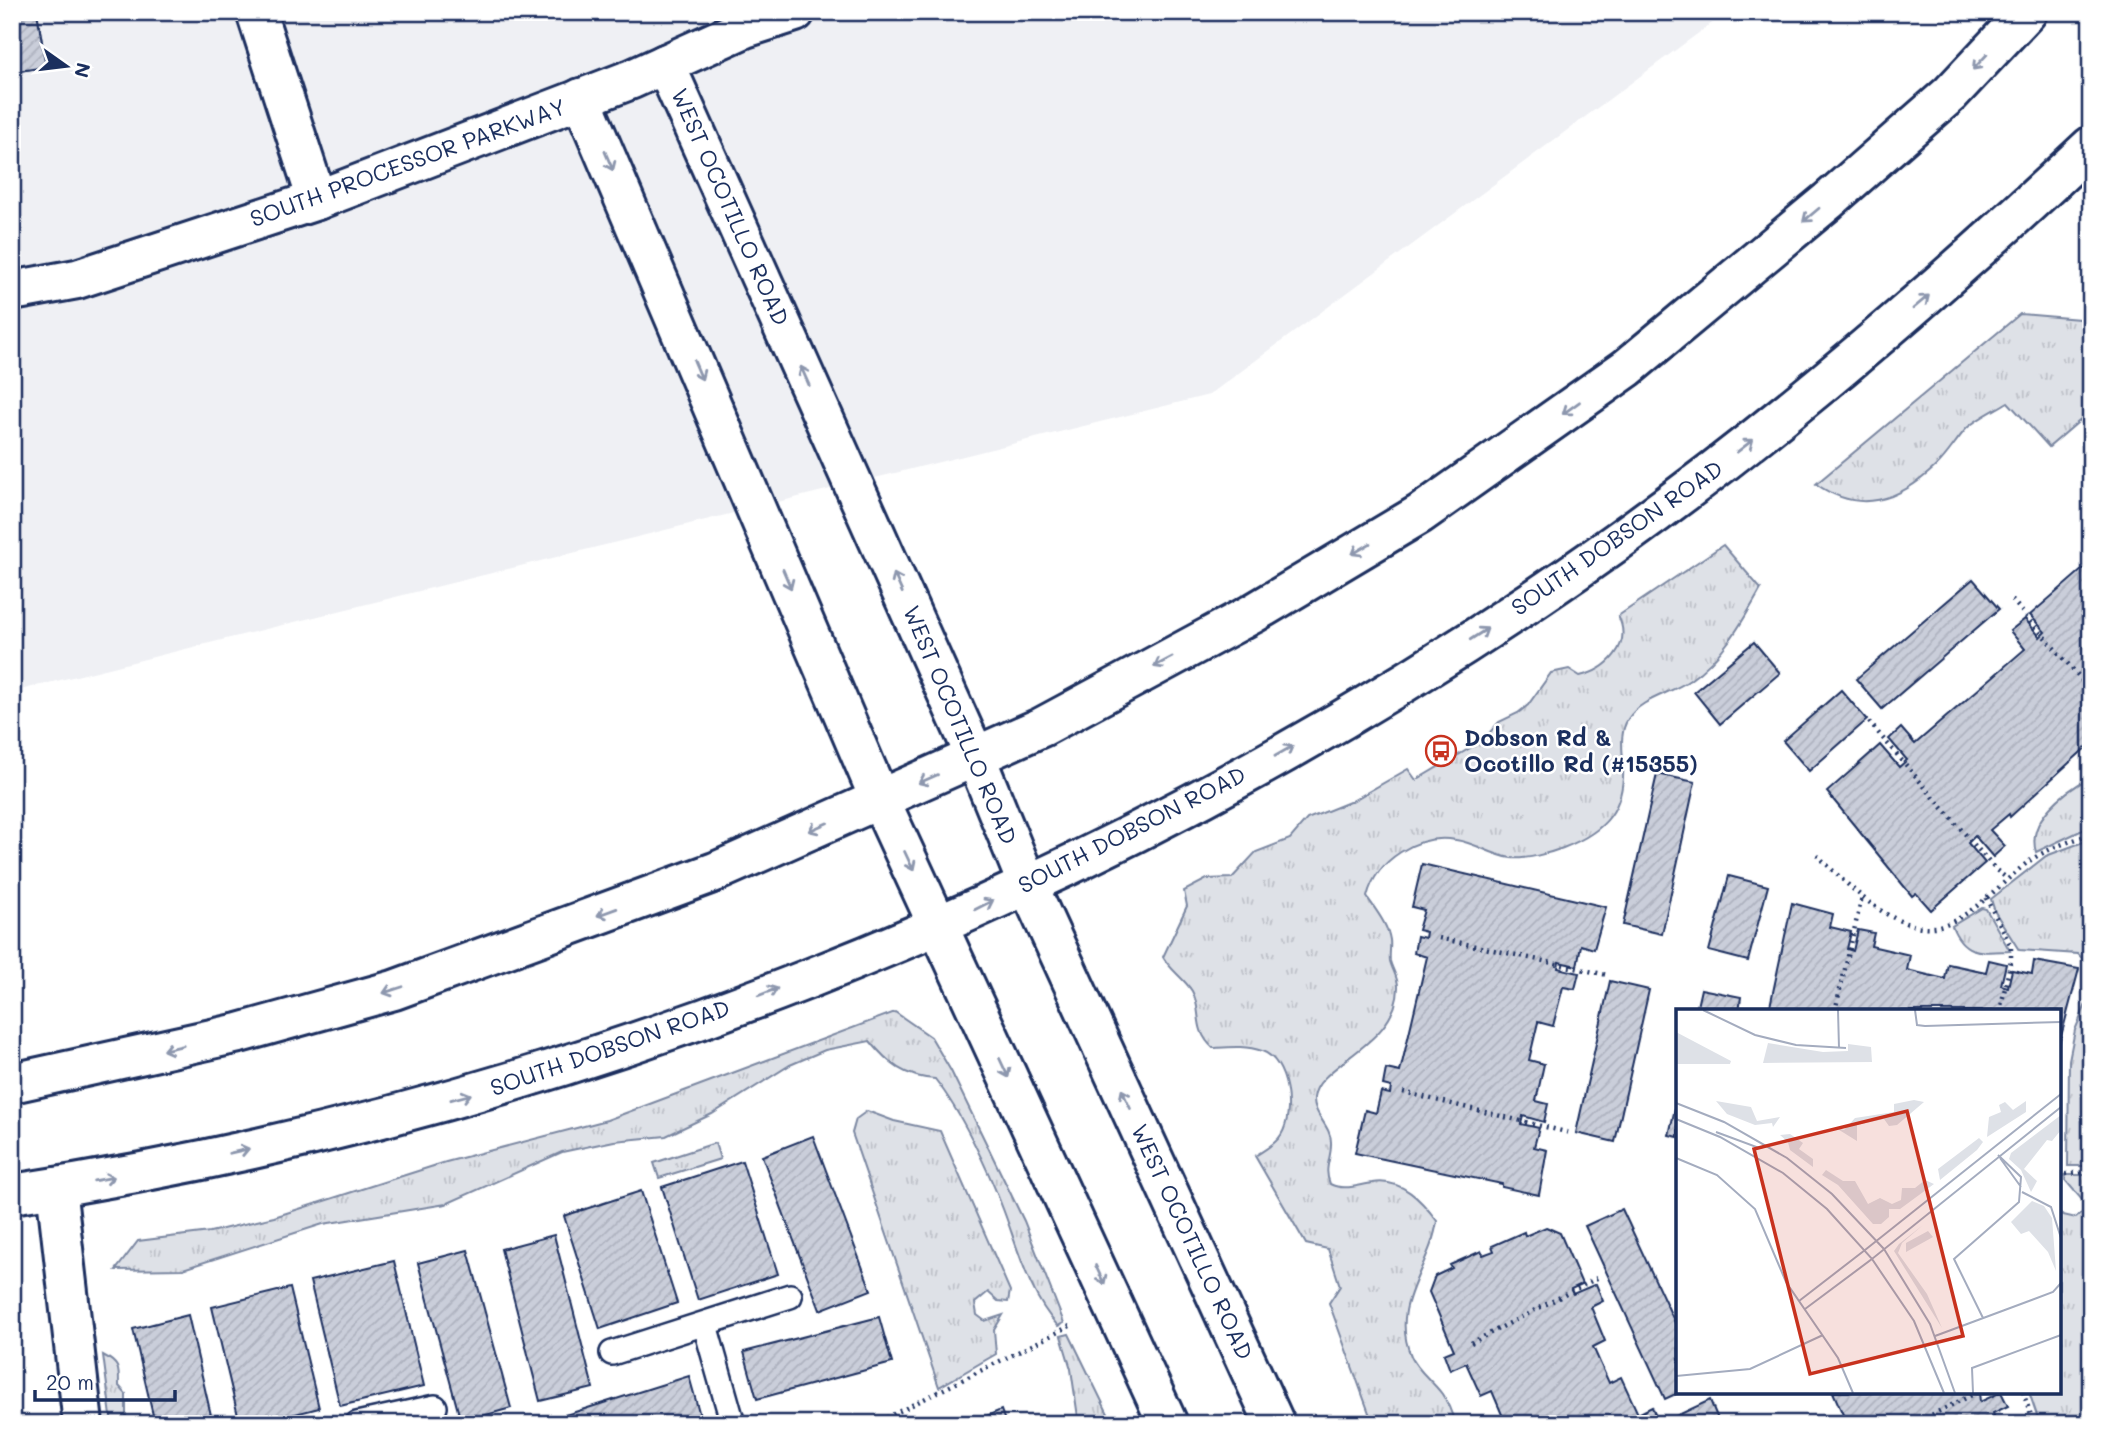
<svg xmlns="http://www.w3.org/2000/svg" width="2103" height="1436" viewBox="0 0 2103 1436" font-family="Mali,sans-serif">
<defs>
<pattern id="grass-tufts" width="24" height="20" patternUnits="userSpaceOnUse" patternTransform="scale(1.75)"><rect width="24" height="20" fill="#dee1e7"/><path d="M3 7l-1-3M5 7V3M7 7l1-3M15 17l-1-3M17 17v-4M19 17l1-3" fill="none" stroke="#bec1c9"/></pattern>
<pattern id="building-hatch" width="6" height="6" patternUnits="userSpaceOnUse" patternTransform="scale(1.75)"><rect width="6" height="6" fill="#caceda"/><path d="M-1 1l2-2M0 6l6-6M5 7l2-2" fill="none" stroke="#adb1be"/></pattern>
</defs>
<rect width="100%" height="100%" fill="#fff"/>
<filter id="ink" filterUnits="userSpaceOnUse"><feTurbulence type="fractalNoise" baseFrequency=".0143" numOctaves="2"/><feDisplacementMap in="SourceGraphic" scale="14" xChannelSelector="R" yChannelSelector="G"/><feConvolveMatrix kernelMatrix="1 2 1 2 8 2 1 2 1" color-interpolation-filters="sRGB"/></filter>
<g filter="url(#ink)">
<path fill="#eff0f4" d="M12 12H1727L1209 395 12 692Z"/>
<g fill="url(#grass-tufts)" stroke="#7c88a2" stroke-width="2">
<path d="M2020 314 2091 320V411L2049 447 2008 402C1995 410 1978 418 1967 428 1956 440 1948 455 1936 466 1899 501 1860 515 1816 484Z"/>
<path d="M1723 545 1761 589C1741 624 1724 656 1690 680 1671 694 1641 698 1628 719 1620 732 1622 746 1623 761 1626 808 1607 831 1563 848 1550 853 1525 860 1511 858 1491 855 1476 843 1456 840 1418 833 1376 860 1367 897 1375 909 1388 925 1390 940 1391 947 1389 954 1390 961 1392 969 1398 978 1398 986 1399 1045 1316 1064 1314 1098 1313 1115 1331 1126 1331 1142 1332 1159 1323 1167 1330 1184 1344 1191 1358 1185 1373 1183 1402 1178 1422 1201 1437 1221 1430 1269 1389 1304 1411 1356 1418 1372 1432 1380 1442 1394 1448 1403 1452 1413 1455 1424H1373L1329 1303 1340 1286 1328 1249 1306 1244 1255 1156C1264 1150 1276 1144 1281 1135 1295 1113 1288 1060 1262 1051 1246 1045 1229 1047 1213 1048 1192 1029 1203 1011 1192 991 1184 978 1170 970 1163 957L1187 906 1184 891 1207 879 1232 878 1256 852 1290 839 1307 819 1352 801 1408 769 1416 780 1482 741 1499 722 1518 713 1528 705 1551 673 1569 669 1580 676C1607 670 1633 645 1618 616Z"/>
<path d="M2091 777V826L2036 852C2026 820 2065 791 2091 777Z"/>
<path d="M2091 839V978L2088 964 2078 954 2019 950 1995 912 1991 899 2046 856Z"/>
<path d="M1982 908 1986 909 2010 951C1981 952 1964 956 1952 926Z"/>
<path d="M2091 993V1166H2068L2069 1060 2075 1030Z"/>
<path d="M895 1012 931 1037 951 1071 1024 1221 1064 1323 1058 1326C1029 1295 1018 1248 1003 1209 988 1169 961 1112 935 1079 904 1077 889 1064 870 1041L825 1050 790 1065 712 1114 666 1136 614 1141 562 1152 446 1204 323 1224 183 1269 116 1270 138 1241 210 1232 274 1217 446 1162 607 1120Z"/>
<path d="M867 1111 894 1121 940 1131 1010 1291 1008 1302 998 1301 988 1292 975 1303 977 1315 985 1321 1003 1315 994 1330 996 1354 939 1387 852 1133 856 1119Z"/>
<path d="M715 1143 720 1159 659 1178 654 1163Z"/>
<path d="M2065 1175H2091V1424H2040L2029 1392H2059V1214L2076 1218 2083 1212V1201L2066 1181Z"/>
<path d="M1069 1334 1113 1424H1079L1071 1369 1061 1336Z"/>
<path d="M103 1355C120 1364 119 1369 119 1386L126 1394V1424H112Z"/>
</g>
<g fill="url(#building-hatch)" stroke="#1b2f5e" stroke-width="2">
<path d="M12 12H37L46 67 12 72Z"/>
<path d="M12 12H37L46 67 12 72Z"/>
<path d="M2084 568 2091 575V743L2010 817 2009 814 1990 830 2005 846 1993 857 1975 836 1968 843 1985 863 1931 910 1916 893 1912 896 1827 792 1880 745 1899 767 1907 760 1889 739 1901 728 1915 744 2025 649 2010 631 2025 619 2040 637 2045 632 2030 615Z"/>
<path d="M1973 579 1999 609 1882 709 1856 679Z"/>
<path d="M1754 642 1780 673 1720 724 1694 692Z"/>
<path d="M1841 690 1867 720 1809 771 1783 741Z"/>
<path d="M1657 774 1695 782 1662 934 1623 925Z"/>
<path d="M1422 864 1606 907 1594 949 1581 945 1577 966 1559 962 1558 968 1579 973 1575 989 1563 987 1553 1026 1538 1022 1529 1060 1544 1064 1536 1101 1548 1104 1544 1122 1523 1116 1521 1124 1539 1128 1534 1147 1547 1150 1539 1195 1502 1187V1184L1355 1153 1365 1110 1376 1113 1381 1092 1390 1094 1391 1087 1383 1085 1386 1069 1400 1072 1427 957 1414 953 1417 936 1425 938 1426 932 1418 930 1424 910 1412 907Z"/>
<path d="M1729 876 1768 886 1748 961 1709 951Z"/>
<path d="M1792 903 1833 914 1830 927 1851 932 1847 949 1853 951 1858 930 1874 933 1871 946 1910 955 1907 970 1945 979 1948 964 1986 972 1989 960 2006 964 2001 985 2008 987 2012 970 2032 974 2034 961 2079 969 2059 1044V1011H1769Z"/>
<path d="M1610 981 1649 990 1615 1142 1576 1133Z"/>
<path d="M1701 989 1741 997 1739 1011H1696Z"/>
<path d="M1678 1095V1137L1669 1135Z"/>
<path d="M813 1136 871 1290 820 1310 762 1156Z"/>
<path d="M742 1161 778 1274 698 1300 662 1187Z"/>
<path d="M641 1191 677 1303 600 1329 564 1216Z"/>
<path d="M1622 1209 1678 1329 1680 1392 1665 1399 1585 1226Z"/>
<path d="M1546 1227 1560 1233 1582 1284 1571 1289 1573 1294 1596 1284 1603 1301 1591 1307 1605 1341 1593 1347 1609 1383 1621 1377 1638 1414 1652 1407 1659 1424H1506L1492 1391 1481 1396 1466 1363 1450 1370 1444 1354 1454 1350 1429 1292 1435 1276 1452 1268 1450 1265 1481 1251 1483 1255 1494 1251 1492 1246 1524 1232 1525 1236Z"/>
<path d="M554 1235 593 1388 540 1401 501 1249Z"/>
<path d="M468 1250 511 1408 461 1422 418 1263Z"/>
<path d="M394 1261 424 1386 340 1406 310 1281Z"/>
<path d="M290 1288 319 1408 256 1424H240L212 1307Z"/>
<path d="M188 1315 213 1424H155L133 1329Z"/>
<path d="M879 1317 892 1363 757 1399 744 1352Z"/>
<path d="M689 1376 701 1419 685 1424H555L553 1419Z"/>
<path d="M1833 1392H1979L1980 1402 2001 1392 2008 1406 1993 1413 1997 1424H1847Z"/>
<path d="M1710 1400 1720 1424H1677L1674 1417Z"/>
<path d="M1001 1410 1006 1424H967Z"/>
</g>
<g fill="none" stroke-linecap="round" stroke-linejoin="round">
<g stroke="#1b2f5e" stroke-width="28">
<g id="lane">
<path d="M705 1325 733 1424"/>
<path d="M612 1353 790 1296"/>
<path d="M357 1424 435 1407"/>
</g>
</g>
<g stroke="#1b2f5e" stroke-width="44">
<g id="street">
<path d="M256 12 317 200"/>
<path d="M665 64 976 758"/>
<path d="M581 98 880 800"/>
<path d="M12 291 77 279 317 200 632 79 745 28 795 12"/>
<path d="M56 1187 83 1424"/>
</g>
</g>
<g stroke="#1b2f5e" stroke-width="44">
<g id="secondary">
<path d="M976 758 1027 883 1275 1424"/>
<path d="M880 800 1168 1424"/>
<path d="M12 1083 239 1033 394 990 715 872 1042 727 1252 614 1420 514 1627 368 1828 201 1950 94 2027 12"/>
<path d="M12 1194C554 1112 1084 902 1539 596 1737 463 1917 309 2091 146"/>
</g>
</g>
<g stroke="#1b2f5e" stroke-width="4.5" stroke-dasharray="2 5" stroke-linecap="butt">
<path d="M2012 600 2091 690"/>
<path d="M1869 722 1996 870 2008 879"/>
<path d="M1817 855C1844 881 1883 923 1923 927 1962 932 2002 880 2031 860 2049 848 2071 841 2091 834"/>
<path d="M1986 898 2011 946V960L2000 1011"/>
<path d="M1439 938 1607 975"/>
<path d="M1835 1011 1862 897"/>
<path d="M1403 1092 1570 1133"/>
<path d="M2059 1175 2091 1171"/>
<path d="M1471 1343 1601 1276"/>
<path d="M2023 1392 2034 1424"/>
<path d="M874 1424 1072 1325"/>
<path d="M1913 1424 1978 1392"/>
</g>
<use href="#lane" stroke="#fff" stroke-width="23"/>
<use href="#street" stroke="#fff" stroke-width="38"/>
<use href="#secondary" stroke="#fff" stroke-width="38"/>
</g>
<defs><path id="oneway-shaft" d="M-6 0H5M1.5-3L5.5 0L1.5 3" fill="none" stroke-width="1.6" stroke-linecap="round" stroke-linejoin="round" transform="scale(1.75)"/></defs>
<g stroke="#8d97ae">
<use href="#oneway-shaft" transform="translate(1980 62) rotate(133)"/>
<use href="#oneway-shaft" transform="translate(609 161) rotate(67)"/>
<use href="#oneway-shaft" transform="translate(1811 215) rotate(140)"/>
<use href="#oneway-shaft" transform="translate(1921 302) rotate(-40)"/>
<use href="#oneway-shaft" transform="translate(698 370) rotate(67)"/>
<use href="#oneway-shaft" transform="translate(805 376) rotate(-114)"/>
<use href="#oneway-shaft" transform="translate(1571 408) rotate(144)"/>
<use href="#oneway-shaft" transform="translate(1745 446) rotate(-38)"/>
<use href="#oneway-shaft" transform="translate(1361 549) rotate(149)"/>
<use href="#oneway-shaft" transform="translate(787 579) rotate(67)"/>
<use href="#oneway-shaft" transform="translate(898 583) rotate(-114)"/>
<use href="#oneway-shaft" transform="translate(1479 634) rotate(-33)"/>
<use href="#oneway-shaft" transform="translate(1163 662) rotate(152)"/>
<use href="#oneway-shaft" transform="translate(1284 751) rotate(-30)"/>
<use href="#oneway-shaft" transform="translate(928 779) rotate(156)"/>
<use href="#oneway-shaft" transform="translate(818 827) rotate(156)"/>
<use href="#oneway-shaft" transform="translate(909 861) rotate(65)"/>
<use href="#oneway-shaft" transform="translate(984 905) rotate(-27)"/>
<use href="#oneway-shaft" transform="translate(607 912) rotate(160)"/>
<use href="#oneway-shaft" transform="translate(393 990) rotate(162)"/>
<use href="#oneway-shaft" transform="translate(768 992) rotate(-21)"/>
<use href="#oneway-shaft" transform="translate(173 1048) rotate(167)"/>
<use href="#oneway-shaft" transform="translate(1004 1068) rotate(65)"/>
<use href="#oneway-shaft" transform="translate(461 1097) rotate(-15)"/>
<use href="#oneway-shaft" transform="translate(1126 1099) rotate(-115)"/>
<use href="#oneway-shaft" transform="translate(239 1151) rotate(-13)"/>
<use href="#oneway-shaft" transform="translate(104 1179) rotate(-10)"/>
<use href="#oneway-shaft" transform="translate(1100 1275) rotate(65)"/>
</g>
</g>
<defs>
<g id="bus-ring" transform="scale(1.575)"><circle r="9.5" fill="#fff" stroke="#c8321e" stroke-width="1.5"/><path d="M-5-6H5V4H4V6H2V4H-2V6H-4V4H-5ZM-3.5-4V0h7V-4ZM-3.5 1.2v1.5H-2V1.2ZM2 1.2v1.5H3.5V1.2Z" fill="#c8321e"/></g>
</defs>
<g fill-rule="evenodd">
<use href="#bus-ring" x="1441" y="751"/>
</g>
<g text-anchor="middle" stroke-width="5" stroke-linejoin="round" paint-order="stroke">
<g font-size="23" fill="#1b2f5e" stroke="#fff">
<text transform="translate(408 163) rotate(-20)" y="8">SOUTH PROCESSOR PARKWAY</text>
<text transform="translate(730 207) rotate(66)" y="8">WEST OCOTILLO ROAD</text>
<text transform="translate(1617 538) rotate(-35)" y="8">SOUTH DOBSON ROAD</text>
<text transform="translate(960 725) rotate(67)" y="8">WEST OCOTILLO ROAD</text>
<text transform="translate(1132 830) rotate(-27)" y="8">SOUTH DOBSON ROAD</text>
<text transform="translate(610 1048) rotate(-19)" y="8">SOUTH DOBSON ROAD</text>
<text transform="translate(1192 1242) rotate(65)" y="8">WEST OCOTILLO ROAD</text>
</g>
<g font-size="23" font-weight="bold" fill="#1b2f5e" stroke="#fff" text-anchor="start">
<text x="1464" y="746">Dobson Rd &amp;<tspan x="1464" dy="26">Ocotillo Rd (#15355)</tspan></text>
</g>
</g>
<g transform="translate(1676 1009)">
<rect width="385" height="385" fill="#fff"/>
<path d="M0 23 55 52 54 55H0ZM92 34 147 43 172 42V35L195 38 196 53 87 54ZM238 91 248 93 221 116 213 117 208 110 181 116V132L160 119 168 121 179 109 218 103V95ZM40 92 75 98 81 112 104 108 97 118 96 114 79 116 51 105ZM350 92V103L311 128 313 108 325 103 323 96 329 93 337 101ZM385 106V121L376 132 371 131 348 160 361 172 355 183 345 161 333 150 335 144ZM114 125 127 134 123 140 137 150V158L114 141 112 133 104 126ZM303 129 307 133 301 141 264 171 262 160ZM150 161 167 172H179L192 195 204 189 216 195 225 191 226 179H239L249 171 258 175 224 200H213V208L205 215H197L162 176 146 166ZM356 192 368 197 376 209 380 262 372 243 353 222 345 225 335 213ZM247 216 226 234 222 244 251 285 266 319 218 242 223 235ZM252 222 257 228 230 243V234Z" fill="#dee1e7"/>
<path d="M358 196 366 199 372 210 363 222 348 204Z" fill="#dee1e7"/>
<path fill="none" stroke="#a4acbf" stroke-width="2" d="M27 1 79 26 120 36 170 39M162 1 163 39M239 1 241 16 249 17 385 13M0 94 48 113 111 149 156 185 208 240M0 110 44 128 107 164 151 200 196 250 385 98M40 123 83 139 92 137M0 149 41 166 79 200 110 273 162 349 177 384M324 149 345 178M346 183 375 198 385 229M208 240 254 315 279 384M189 241 385 85M123 292 189 241M129 300 196 250 238 312 268 384M307 309 278 250 343 193 345 168 322 146M259 327 377 283 385 274M0 367 74 360 147 326M297 384 296 359 385 326"/>
<path fill="#c8321e" fill-opacity="0.15" stroke="#c8321e" stroke-width="3.5" d="M231 102 287 327 134 365 78 140Z"/>
<rect width="385" height="385" fill="none" stroke="#1b2f5e" stroke-width="3.5"/>
</g>
<rect width="2103" height="1436" fill="none" stroke="#fff" stroke-width="42"/>
<rect x="21" y="21" width="2061" height="1394" fill="none" stroke="#1b2f5e" stroke-width="2.5" filter="url(#ink)"/>
<g transform="translate(66 66) rotate(104)" stroke="#ffffff" stroke-width="5" paint-order="stroke">
<path d="M0-5L12 26L0 18L-12 26Z" fill="#1b2f5e"/>
<text y="-10" font-size="19" font-weight="bold" text-anchor="middle" fill="#1b2f5e">N</text>
</g>
<path d="M35 1390v10h140v-10" fill="none" stroke="#1b2f5e" stroke-width="3.5"/>
<text x="46" y="1390" font-size="21" fill="#1b2f5e" stroke="#ffffff" stroke-width="5" paint-order="stroke">20 m</text>
</svg>
